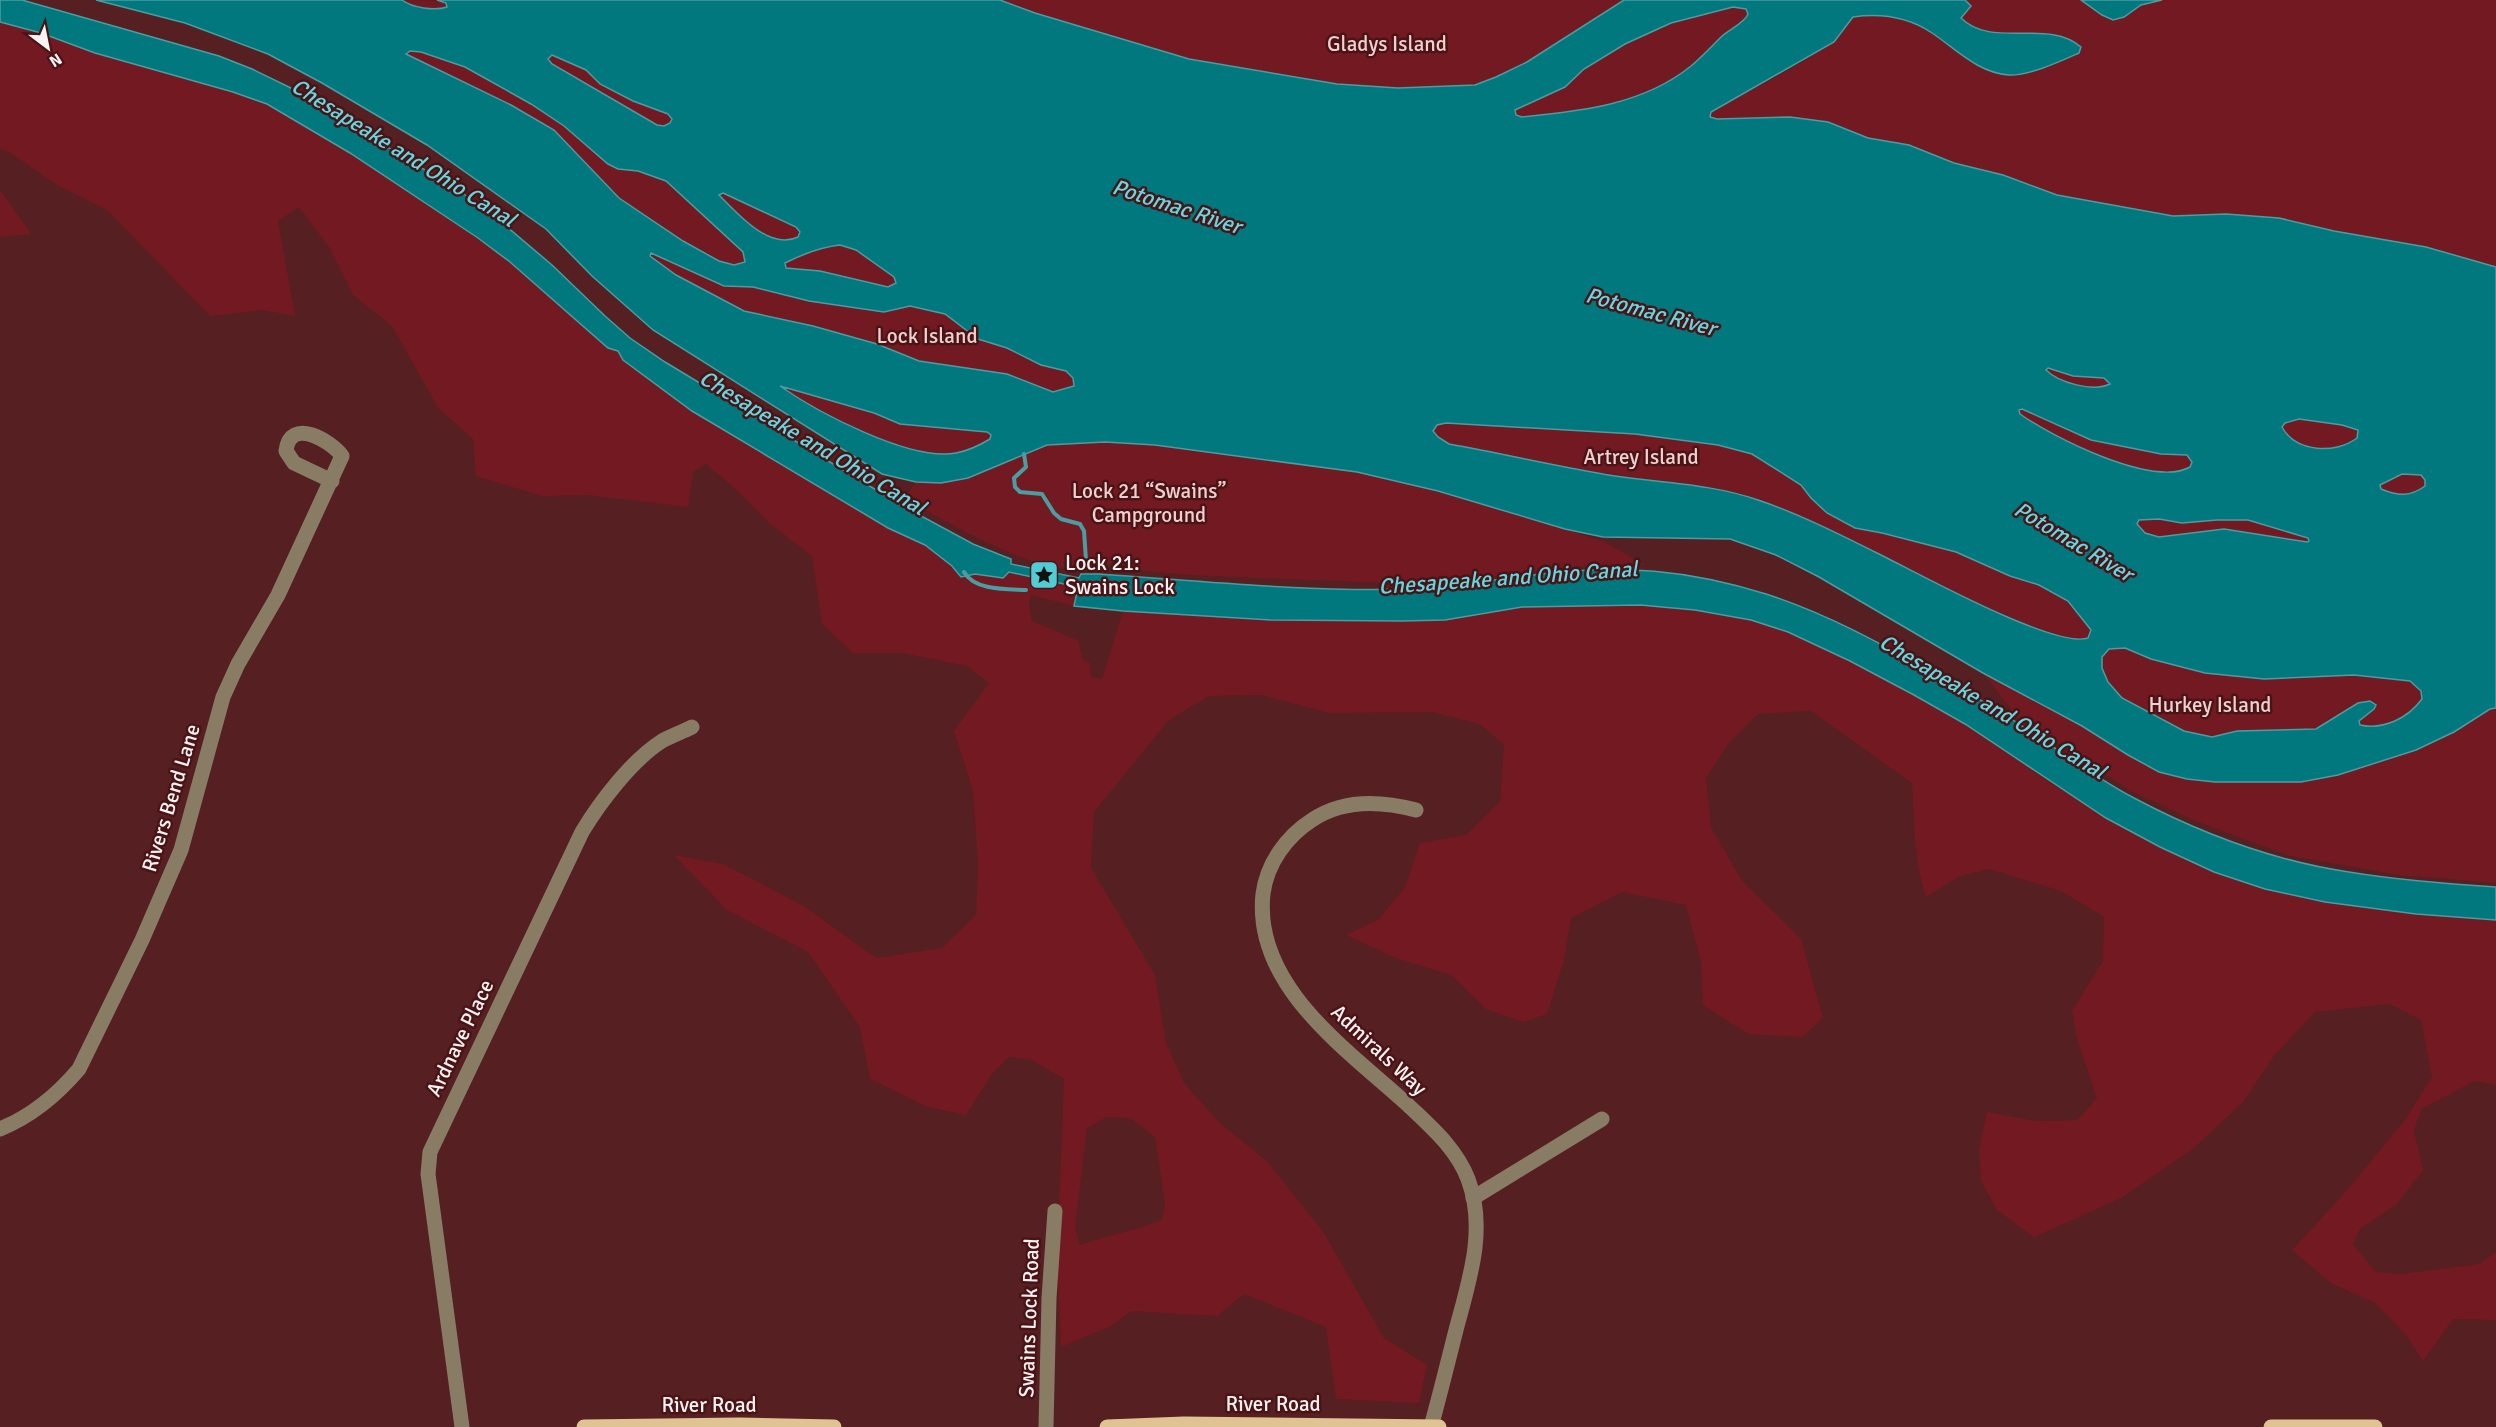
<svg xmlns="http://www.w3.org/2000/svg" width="2496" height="1427" viewBox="0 0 2496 1427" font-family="Signika,sans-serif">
<rect width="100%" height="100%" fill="#561f21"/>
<g fill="#731921" fill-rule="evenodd">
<path d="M402 0 443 1 447 7C435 11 412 8 402 0Z"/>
<path d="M1000 0H1624L1527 62 1496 77 1475 85 1398 88 1337 84 1189 59 1035 13Z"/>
<path d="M1965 0H2081L2102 15 2124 17 2141 5 2162 0H2496V267L2426 247 2334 231 2279 218 2226 214 2173 216 2057 195 2003 175 1954 163 1909 145 1868 138 1828 122 1790 117 1717 119 1710 117 1711 112C1751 88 1830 56 1853 17 1882 13 1907 17 1932 33 1957 49 1977 72 2008 75 2026 76 2049 65 2066 59L2047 33C2021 35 1981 37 1961 18L1971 6Z"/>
<path d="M1734 7 1746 9 1748 14C1745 23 1729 30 1721 37 1711 47 1702 57 1691 66 1643 105 1581 111 1522 117L1516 115 1515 110 1565 87 1584 69 1625 44 1671 23Z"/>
<path d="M0 22 41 33 95 53 233 92 267 104 350 153 478 238 510 262 608 348 618 351 623 360 692 411 888 528 925 545 952 566 961 577 975 574 1003 578 1009 572 1078 587 1074 606 1031 595 1029 605 1032 621 1079 641 1082 659 1090 663 1091 677 1102 679 1123 611 1271 620 1402 621 1445 620 1522 607 1640 605 1695 610 1751 620 1788 632 1850 661 1914 695 1965 724 2055 786 2215 872 2265 889 2325 902 2416 914 2496 920V1085L2475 1081 2421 1109 2414 1131 2423 1170 2396 1205 2360 1229 2353 1244 2376 1272 2400 1274 2479 1264 2496 1252V1322L2494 1320 2453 1319 2423 1361 2406 1335 2375 1303 2331 1283 2292 1250 2342 1196 2405 1120 2432 1077 2421 1020 2390 1004 2315 1012 2274 1056 2243 1102 2194 1148 2121 1198 2034 1237 1997 1210 1981 1181 1979 1150 1987 1112 2036 1121 2077 1120 2097 1098 2077 1039 2072 1011 2103 961 2104 917 2061 891 1990 869 1960 876 1926 897C1914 861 1914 821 1912 783L1811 711 1758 714 1729 743 1706 778 1711 827 1742 881 1801 939 1823 1018 1802 1037 1748 1034 1703 1005 1701 962 1686 905 1622 892 1571 918 1564 960 1547 1014 1523 1022 1486 1009 1451 975 1396 958 1346 935 1379 919 1405 887 1420 843 1466 835 1500 801 1504 745 1480 724 1432 712 1329 713 1262 695 1209 696 1169 720 1094 812 1091 868 1155 975 1166 1043 1184 1083 1222 1125 1266 1160 1324 1233 1384 1338 1427 1365 1419 1403 1336 1399 1326 1327 1244 1294 1217 1316 1131 1311 1111 1326 1061 1347 1057 1261 1064 1079 1030 1059 1009 1057 992 1074 966 1115 925 1106 870 1079 860 1027 808 952 727 910 674 855 723 864 804 906 876 958 942 948 976 915 978 865 973 790 954 731 989 683 967 666 903 653H853L822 624 812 556 769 523 739 492 706 464 693 472 688 507 589 495 542 496 476 476 473 439 438 408 392 326 353 295 329 247 299 207 278 221 295 316 262 310 210 316 107 210 57 185 9 152 0 149ZM1107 1117 1130 1118 1155 1137 1165 1204 1162 1220C1134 1231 1108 1235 1080 1245L1075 1227 1087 1128Z"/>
<path d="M410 51 421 52 465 67 531 104 564 126 618 169 638 171 666 181 743 252 745 262 734 265 719 261 683 241 619 198 554 130 511 105 405 54Z"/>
<path d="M552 55 586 70 600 84 633 101 668 114 672 119 670 123 664 126 657 125 552 64 548 59Z"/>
<path d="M0 190 31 234 0 237Z"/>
<path d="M723 193 796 227 800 232 798 237C768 250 737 213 719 195Z"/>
<path d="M840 245 856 250 894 277 896 283 888 287 820 271 786 268 785 263C803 254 820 247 840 245Z"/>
<path d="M650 253 724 286 753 287 809 301 884 312 910 306 946 314 978 339 1007 348 1041 365 1066 371 1073 378 1074 386 1053 392 1007 374 919 361 877 344 813 326 744 311 676 275 659 264Z"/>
<path d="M2048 368 2073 376 2104 378 2110 384C2093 392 2059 383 2046 370Z"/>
<path d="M778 384 874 413 884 419 987 432 991 435 990 439C979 444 968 450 956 453 910 462 815 411 778 384Z"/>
<path d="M2021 409 2061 427 2124 447 2187 455 2192 461 2190 467C2153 487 2052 437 2020 414L2019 410Z"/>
<path d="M2299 419 2342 425 2358 430 2357 438C2335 454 2296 453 2282 427L2285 423Z"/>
<path d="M1446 423 1635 434 1718 445 1752 454 1801 485 1811 498 1855 528 1882 533 1956 552 2010 576 2039 585 2068 601 2091 630 2088 638 2081 640 2060 637 1980 605 1843 537 1759 500 1719 489 1556 466 1449 444 1438 437 1432 431 1436 425Z"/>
<path d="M1105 442 1155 445 1221 453 1357 472 1397 481 1492 507 1602 541 1646 565C1565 561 1487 581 1407 584L1188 575 1136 570 1117 561C1106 564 1093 570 1082 570 1026 570 953 525 904 498L916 482 941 483 1047 445Z"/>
<path d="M2402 474 2421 475 2425 480V486C2410 497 2398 496 2381 489L2380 485Z"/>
<path d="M2159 519 2182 523 2217 520H2249L2309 538V541L2308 543 2224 529 2159 537 2145 533 2137 524 2138 520Z"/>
<path d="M2125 648 2151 659 2205 673 2264 679 2354 675 2410 681 2421 691 2422 699C2408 718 2385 729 2360 725L2359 721 2376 705 2370 701 2358 703 2316 729 2237 731 2212 737 2184 731 2122 698 2108 682 2102 668V657L2109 649Z"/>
<path d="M1983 673 2082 726 2159 772 2187 779 2215 782H2301L2338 775 2416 750 2454 732 2490 709 2496 708V883L2399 875 2290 856 2193 820 2131 791 2018 718Z"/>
</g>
<g fill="#00787e" stroke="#4b9da1" stroke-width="1.5" fill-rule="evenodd">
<path d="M0 0H22L219 56 252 69 295 90 461 192 493 215 552 265 605 316 630 338 665 362 901 505 973 544 1011 559V564L1079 578 1081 574H1099C1202 581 1305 592 1409 589 1453 588 1496 579 1541 574 1621 564 1689 570 1766 594 1825 613 1880 643 1933 673 1961 689 1989 704 2016 722 2055 747 2092 776 2134 798 2200 833 2275 861 2349 872 2398 880 2447 884 2496 887V920L2416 914 2325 902 2265 889 2214 872 2160 847 2106 818 1965 724 1914 695 1850 661 1788 632 1751 620 1695 610 1640 605 1522 607 1445 620 1402 621 1271 620 1123 611 1074 606 1078 587 1009 572 1003 578 975 574 961 577 952 566 925 545 888 528 692 411 623 360 618 351 608 348 510 262 478 238 350 153 267 104 233 92 95 53 41 33 0 22Z"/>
<path d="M96 0H402C412 8 435 11 447 7L446 3 437 0H1000L1035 13 1189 59 1337 84 1398 88 1475 85 1496 77 1527 62 1624 0H1965L1971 6 1961 18C1992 49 2048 18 2081 47L2079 53C2061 61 2029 76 2009 75 1978 73 1956 49 1932 33 1908 17 1882 13 1853 17L1834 42 1711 112 1710 117 1717 119 1790 117 1828 122 1868 138 1909 145 1954 163 2003 175 2057 195 2173 216 2226 214 2279 218 2334 231 2426 247 2496 267V708L2490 709 2454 732 2416 750 2338 775 2301 782H2215L2187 779 2159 772 2128 755 2082 726 1983 673 1819 577 1776 555 1730 539 1603 537 1565 529 1438 491 1357 472 1155 445 1105 442 1047 445 968 478 941 483 916 482 882 474 653 330 592 276 546 229 427 145 322 83 268 54 185 23ZM1733 7 1746 9 1748 14C1745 23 1728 30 1721 37 1711 47 1702 57 1691 66 1643 105 1581 111 1522 117L1516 115 1515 110 1565 87 1584 69 1625 44 1671 23ZM410 51 421 52 465 67 531 104 564 126 608 164 618 169 638 171 666 181 743 252 745 262 734 265 719 261 683 241 619 198 554 130 511 105 406 54ZM552 55 586 70 600 84 633 101 668 114 672 119 670 123 664 126 657 125 552 64 548 59ZM723 193 796 227 800 232 798 237C769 251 737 213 719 195ZM840 245 856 250 894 277 896 283 888 287 820 271 786 268 785 263C803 254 820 247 840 245ZM651 253 724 286 753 287 809 301 884 312 910 306 945 314 978 339 1007 348 1041 365 1066 371 1073 378 1074 386 1053 392 1007 374 919 361 877 344 813 326 744 311 676 275 650 256ZM2048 368 2073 376 2104 378 2110 384C2093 392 2059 383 2046 370ZM780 386 874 413 900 424 987 432 991 435 990 439C980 445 967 451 956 453 911 462 817 412 780 386ZM2022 409 2091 440 2161 454 2187 455 2192 462 2190 467C2153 488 2052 437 2020 414L2019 410ZM2299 419 2342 425 2358 430 2357 438C2336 454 2296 453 2282 427L2285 423ZM1446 423 1635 434 1718 445 1752 454 1801 485 1811 498 1827 513 1855 528 1882 533 1956 552 2010 576 2039 585 2068 601 2091 630 2088 638C2056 649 1921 575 1887 558 1847 538 1800 514 1758 500 1712 484 1663 483 1615 476 1559 467 1505 454 1449 444L1438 437 1433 431 1437 425ZM2402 474 2421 475 2425 480V486C2410 497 2398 496 2381 489L2380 485ZM2159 519 2182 523 2217 520H2248L2308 538 2309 541 2307 542 2224 529 2159 537 2145 533 2137 524 2139 520ZM2125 648 2151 659 2205 673 2264 679 2354 675 2410 681 2421 691 2422 699C2408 718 2384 730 2360 725L2359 721 2374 709 2376 705 2370 701 2358 703 2316 729 2237 731 2212 737 2184 731 2122 698 2108 682 2102 668V657L2109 649Z"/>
<path d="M2081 0H2162L2141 5 2124 17 2113 20 2102 15Z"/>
</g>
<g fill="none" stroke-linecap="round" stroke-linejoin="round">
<g stroke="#4b9da1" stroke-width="4">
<path d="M1024 454 1026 467 1014 478 1015 487 1020 492 1042 494 1054 513 1061 519 1080 524 1084 531 1086 560"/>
<path d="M964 572C975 591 1007 589 1026 590"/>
</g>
<g stroke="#897c65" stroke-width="15">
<path d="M1416 810C1382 801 1343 799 1312 820 1287 836 1267 863 1263 894 1253 986 1348 1050 1408 1105 1431 1127 1456 1148 1468 1179 1487 1229 1469 1281 1456 1330 1448 1362 1440 1394 1431 1427"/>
<path d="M0 1129C32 1116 57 1095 79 1069L142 940 181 850 223 697 238 664 278 595 342 456C331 441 290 416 286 451L294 463 332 481"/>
<path d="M1473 1198 1602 1119"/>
<path d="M462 1427 428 1174 430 1152 582 832C600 802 632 760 662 741 671 736 682 732 692 727"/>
<path d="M1046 1427 1049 1298 1055 1211"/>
</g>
<g stroke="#dfc393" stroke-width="15">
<path d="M584 1427 739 1425 834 1427"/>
<path d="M1107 1427 1184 1424 1439 1427"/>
<path d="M2271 1427H2375"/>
</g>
</g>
<defs>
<g id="sight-square" transform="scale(1.5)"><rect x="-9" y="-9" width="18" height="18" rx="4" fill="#51ccd4" stroke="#4a1417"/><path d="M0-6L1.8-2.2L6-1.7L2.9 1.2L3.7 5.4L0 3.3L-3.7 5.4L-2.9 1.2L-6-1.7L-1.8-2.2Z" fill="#111"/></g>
</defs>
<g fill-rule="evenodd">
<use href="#sight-square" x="1044" y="575"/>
</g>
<g text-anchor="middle" stroke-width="5" stroke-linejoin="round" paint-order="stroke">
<g font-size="21" fill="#efd0ce" stroke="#4a1417">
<text x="1387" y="51">Gladys Island</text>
<text x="927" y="343">Lock Island</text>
<text x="1641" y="464">Artrey Island</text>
<text x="1149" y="498">Lock 21 “Swains”<tspan x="1149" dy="24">Campground</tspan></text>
<text x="2210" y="712">Hurkey Island</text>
</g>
<g font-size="21" fill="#fbf3f3" stroke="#4a1417" text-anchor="start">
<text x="1065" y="570">Lock 21:<tspan x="1065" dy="24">Swains Lock</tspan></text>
</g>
<g font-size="21" fill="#fbf3f3" stroke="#4a1417">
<text transform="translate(171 798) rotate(-73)" y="7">Rivers Bend Lane</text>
<text transform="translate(460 1038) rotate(-64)" y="7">Ardnave Place</text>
<text transform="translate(1379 1050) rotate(43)" y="7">Admirals Way</text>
<text transform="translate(1029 1318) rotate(-88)" y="7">Swains Lock Road</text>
<text x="1273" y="1411">River Road</text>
<text x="709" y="1412">River Road</text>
</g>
<g font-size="22" font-style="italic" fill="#62d9e1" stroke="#4a1417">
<text transform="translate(404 152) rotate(32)" y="8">Chesapeake and Ohio Canal</text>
<text transform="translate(1177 206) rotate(18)" y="8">Potomac River</text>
<text transform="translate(1651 311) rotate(15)" y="8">Potomac River</text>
<text transform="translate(813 442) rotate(31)" y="8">Chesapeake and Ohio Canal</text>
<text transform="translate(2074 541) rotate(31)" y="8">Potomac River</text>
<text transform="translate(1508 577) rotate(-4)" y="8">Chesapeake and Ohio Canal</text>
<text transform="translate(1993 706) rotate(31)" y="8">Chesapeake and Ohio Canal</text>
</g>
</g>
<g transform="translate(48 48) rotate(148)" stroke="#4a1417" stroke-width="4.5" paint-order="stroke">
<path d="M0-4.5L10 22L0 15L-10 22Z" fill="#fbf3f3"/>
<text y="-9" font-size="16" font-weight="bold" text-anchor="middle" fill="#fbf3f3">N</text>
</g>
</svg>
